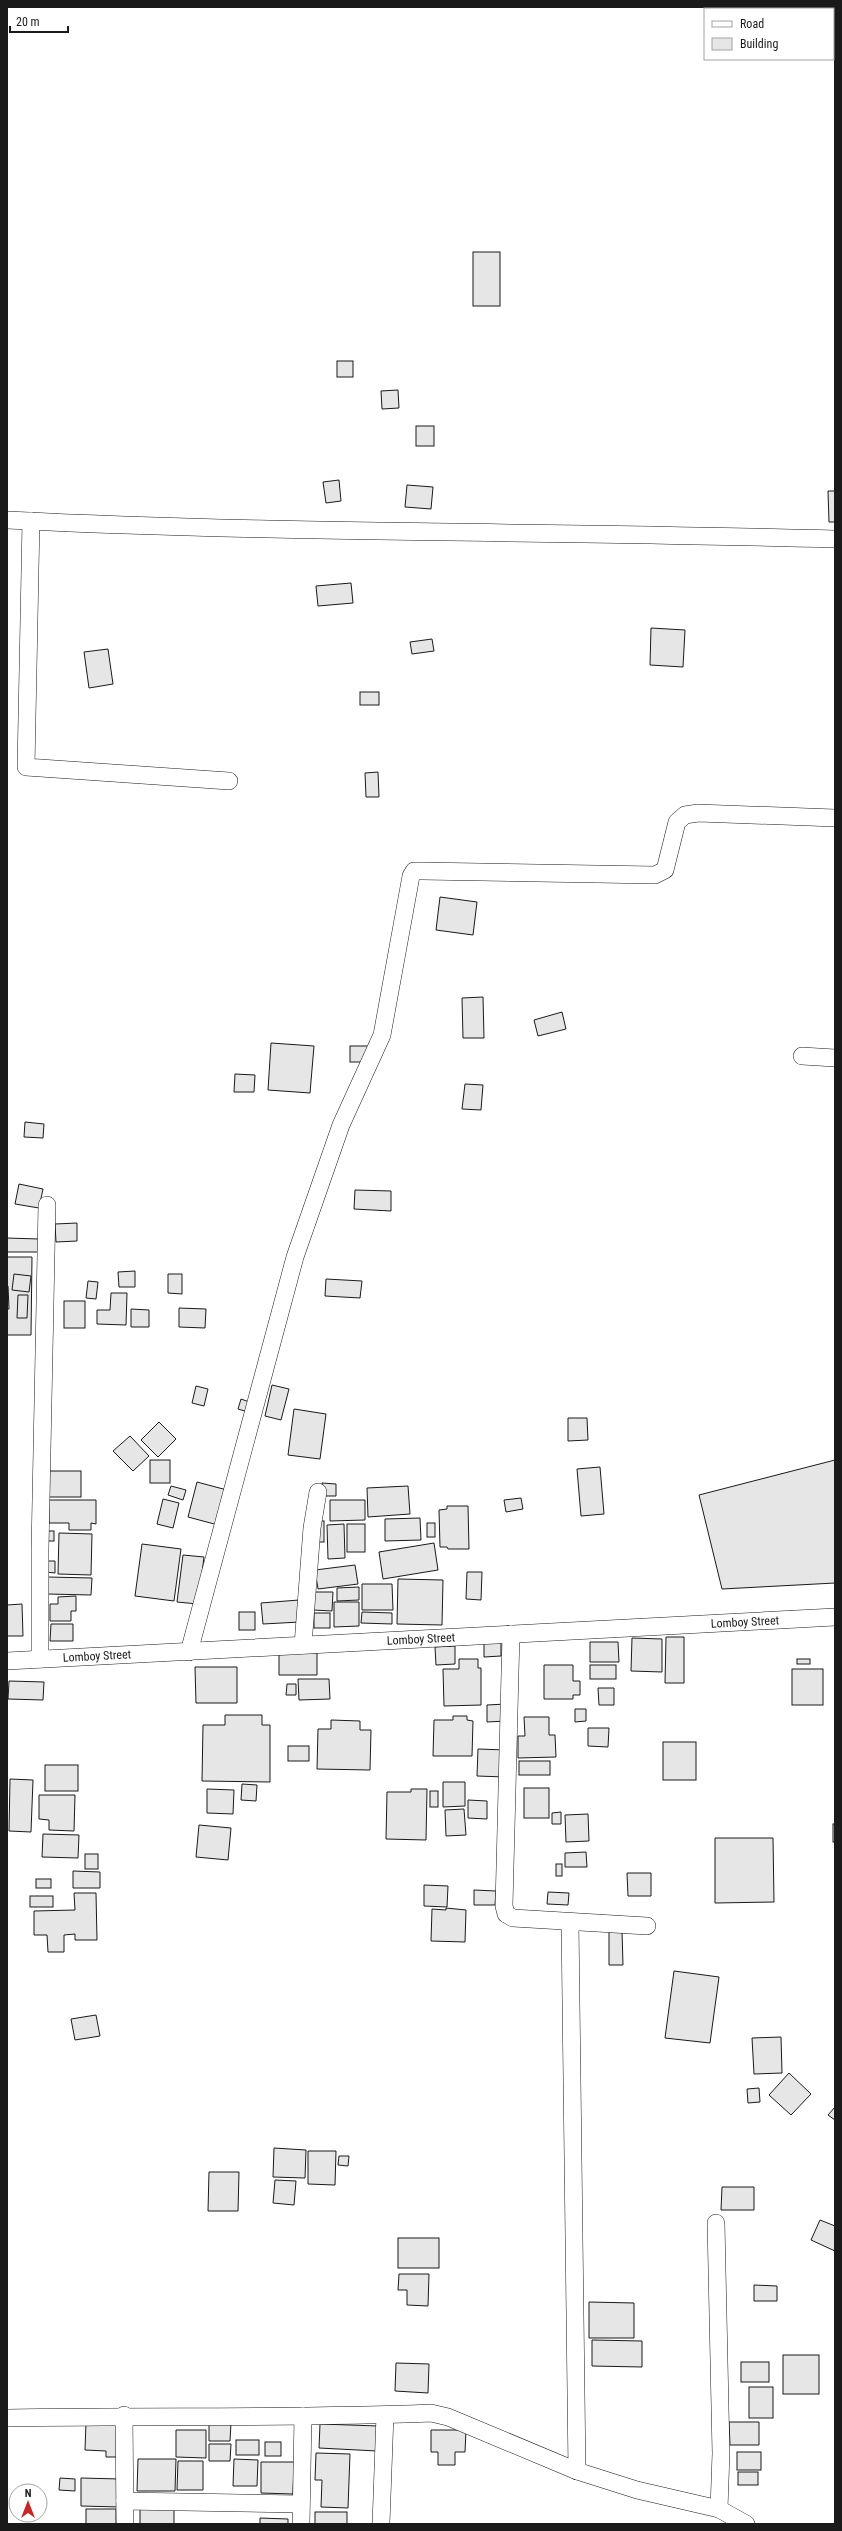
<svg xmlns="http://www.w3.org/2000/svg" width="842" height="2531" viewBox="0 0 842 2531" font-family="'Roboto Condensed',sans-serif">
<rect width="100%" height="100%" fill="#fff"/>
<g fill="#e6e6e6" stroke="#1a1a1a">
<rect x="473" y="252" width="27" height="54"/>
<rect x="337" y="361" width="16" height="16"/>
<path d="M398 390 399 408 382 409 381 391Z"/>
<rect x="416" y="426" width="18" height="20"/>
<path d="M339 480 341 501 326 503 323 482Z"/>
<path d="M407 485 433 487 431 509 405 507Z"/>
<path d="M828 491H835V522H829Z"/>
<path d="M351 583 353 603 318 606 316 586Z"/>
<path d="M651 628 685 630 683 667 650 665Z"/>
<path d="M432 639 434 651 412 654 410 642Z"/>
<path d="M108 649 113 684 89 688 84 652Z"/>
<rect x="360" y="692" width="19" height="13"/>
<path d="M378 772 379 797H366L365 773Z"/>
<path d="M440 897 477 902 473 935 436 930Z"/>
<path d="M483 997 484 1038H463L462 998Z"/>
<path d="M562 1012 566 1029 538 1036 534 1020Z"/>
<path d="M271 1043 314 1046 310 1093 268 1090Z"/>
<rect x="350" y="1046" width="18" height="16"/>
<path d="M235 1074 255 1075 254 1092H234Z"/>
<path d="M465 1084 483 1085 481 1110 462 1109Z"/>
<path d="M25 1122 44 1124 43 1138 24 1137Z"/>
<path d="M19 1184 43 1189 39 1208 15 1204Z"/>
<path d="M355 1190 391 1191V1211L354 1209Z"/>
<path d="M77 1223V1241L56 1242 55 1224Z"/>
<path d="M7 1238 39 1239 38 1252H7Z"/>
<path d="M7 1257H32L31 1335H7Z"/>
<path d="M135 1271V1287H119L118 1272Z"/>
<path d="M14 1274 31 1276 29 1292 12 1290Z"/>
<path d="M168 1274H182V1294L168 1293Z"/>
<path d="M326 1279 362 1281 360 1298 325 1296Z"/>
<path d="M88 1281 98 1282 96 1299 86 1298Z"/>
<path d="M7 1286H8L9 1309H7Z"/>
<path d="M111 1293H127L126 1325 97 1324V1310H110Z"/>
<path d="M18 1295H28L27 1318H17Z"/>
<rect x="64" y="1301" width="21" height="27"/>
<path d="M179 1308 206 1309 205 1328 179 1327Z"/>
<path d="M131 1309 149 1310V1327H131Z"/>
<path d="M272 1385 289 1389 281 1420 265 1416Z"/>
<path d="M196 1386 208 1389 204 1406 192 1403Z"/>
<path d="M241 1399 252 1403 248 1412 238 1409Z"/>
<path d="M294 1409 326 1414 320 1459 288 1455Z"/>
<path d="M568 1418H587L588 1440 568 1441Z"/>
<path d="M159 1422 176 1439 158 1457 141 1440Z"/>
<path d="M130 1436 149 1456 133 1471 113 1451Z"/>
<rect x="150" y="1460" width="20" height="23"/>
<path d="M835 1460V1583L722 1589 699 1495Z"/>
<path d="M600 1467 604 1514 581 1516 577 1469Z"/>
<rect x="49" y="1471" width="32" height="26"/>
<path d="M197 1482 227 1490 218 1525 188 1517Z"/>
<path d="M322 1483 336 1484V1496H322Z"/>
<path d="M171 1486 186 1490 183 1500 168 1495Z"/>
<path d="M408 1486 410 1514 368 1517 367 1488Z"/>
<path d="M521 1498 523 1509 506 1512 504 1500Z"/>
<path d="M163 1499 179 1503 173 1528 157 1524Z"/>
<path d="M49 1500H96V1524L91 1523V1530H69V1523H49Z"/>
<path d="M330 1500H365V1520L330 1521Z"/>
<path d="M447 1506H468L469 1549H448L447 1547H440L439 1510 447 1509Z"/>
<path d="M420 1518 421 1540 385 1541V1519Z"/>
<rect x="314" y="1521" width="10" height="21"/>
<rect x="427" y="1523" width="8" height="14"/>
<path d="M344 1524 345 1558 328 1559 327 1525Z"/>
<rect x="347" y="1524" width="18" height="28"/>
<rect x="45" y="1531" width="9" height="10"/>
<path d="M59 1533 92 1534 91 1575 58 1574Z"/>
<path d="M434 1543 438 1570 383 1579 379 1552Z"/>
<path d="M142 1544 181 1549 174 1601 135 1596Z"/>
<path d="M183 1555 204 1557 198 1604 177 1602Z"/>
<path d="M46 1561H55V1573L46 1572Z"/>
<path d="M355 1565 358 1584 318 1589 315 1570Z"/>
<path d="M467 1572H482L481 1600 466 1599Z"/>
<path d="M48 1577 92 1578 91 1595 47 1594Z"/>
<path d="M398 1579 443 1580 442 1625 397 1624Z"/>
<path d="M362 1584H392L393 1610H362Z"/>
<path d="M359 1587V1600L337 1601V1588Z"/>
<path d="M313 1592H333L332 1611 313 1610Z"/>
<path d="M76 1596V1611H71V1621H50V1604H58V1597Z"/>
<path d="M299 1600 300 1622 263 1624 261 1603Z"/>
<path d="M334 1602H359V1626L334 1627Z"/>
<path d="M22 1604 23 1636H7V1605Z"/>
<rect x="239" y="1612" width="16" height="18"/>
<path d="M362 1612 392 1613V1624L361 1623Z"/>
<rect x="314" y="1613" width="16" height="15"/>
<path d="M51 1624H73V1641H50Z"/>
<path d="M666 1637H684V1683H665Z"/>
<path d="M632 1638 662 1639V1672L631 1671Z"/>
<path d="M501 1642V1656L484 1657V1643Z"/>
<path d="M590 1642H618L619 1662H590Z"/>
<path d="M455 1646V1664L436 1665 435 1647Z"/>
<path d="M279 1652 317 1653V1675H279Z"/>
<path d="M459 1659H478V1668H481V1705L444 1706 443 1669H459Z"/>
<rect x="797" y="1659" width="13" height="5"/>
<path d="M544 1665H573V1681H580V1695H573V1699H544Z"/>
<rect x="590" y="1665" width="26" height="14"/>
<path d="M195 1667H237V1703H196Z"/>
<rect x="792" y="1669" width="31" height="36"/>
<path d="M298 1679H329L330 1699 299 1700Z"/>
<path d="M9 1681 44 1682 43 1700 8 1699Z"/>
<path d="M287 1684H296V1695H286Z"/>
<path d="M598 1688H614V1705H599Z"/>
<path d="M506 1704V1721L487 1722V1705Z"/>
<path d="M575 1709H586V1721L575 1722Z"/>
<path d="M225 1715H262V1725H270V1782L202 1781 203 1725H225Z"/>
<path d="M453 1716H467V1720L473 1721 472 1756H433L434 1720H453Z"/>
<path d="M524 1717H549V1735H555L556 1757 518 1758V1736H525Z"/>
<path d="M331 1720 360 1721V1730H371L370 1770 317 1769 318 1729H331Z"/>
<path d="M588 1728H609L608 1747 588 1746Z"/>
<rect x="663" y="1742" width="33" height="38"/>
<rect x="288" y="1746" width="21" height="15"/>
<path d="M478 1749 506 1750 505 1777 477 1776Z"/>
<rect x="519" y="1761" width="31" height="14"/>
<rect x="45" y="1765" width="33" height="26"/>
<path d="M10 1779 33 1780 31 1832 9 1831Z"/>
<path d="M443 1782H465V1806L443 1807Z"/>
<path d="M242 1784 257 1785 256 1801 241 1800Z"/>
<rect x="524" y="1788" width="25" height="30"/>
<path d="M207 1789 234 1790 233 1814 207 1813Z"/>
<path d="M411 1789H427L426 1840 386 1839 387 1792H411Z"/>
<rect x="430" y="1791" width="8" height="16"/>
<path d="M39 1795H75L74 1831 49 1830V1820L39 1819Z"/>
<path d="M468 1800 487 1801V1819L468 1818Z"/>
<path d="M464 1809 466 1835 446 1836 445 1810Z"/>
<path d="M561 1812V1824H552V1813Z"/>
<path d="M588 1814 589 1841 566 1842 565 1815Z"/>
<rect x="833" y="1824" width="2" height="18"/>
<path d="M199 1825 231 1828 228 1860 196 1857Z"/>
<path d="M43 1834 79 1835 78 1858 42 1857Z"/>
<path d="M715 1838H773L774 1902 715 1903Z"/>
<path d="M586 1852 587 1867H565V1853Z"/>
<rect x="85" y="1854" width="13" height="15"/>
<rect x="556" y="1864" width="6" height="12"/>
<path d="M73 1871 100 1872V1888H73Z"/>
<path d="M627 1873H651V1896H628Z"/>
<rect x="36" y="1879" width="15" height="9"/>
<path d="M424 1885 448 1886 447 1907 424 1906Z"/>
<path d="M474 1890 496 1891 495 1905H474Z"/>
<path d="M548 1892 569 1893 568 1905 547 1904Z"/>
<path d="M74 1893H96L97 1940H75V1934L64 1935V1952H48L47 1935H34V1911L75 1910Z"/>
<rect x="30" y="1896" width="23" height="11"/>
<path d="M446 1908 466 1910 465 1942 431 1941 432 1909 446 1910Z"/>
<path d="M609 1931H622L623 1965H609Z"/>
<path d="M674 1971 719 1977 710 2043 665 2038Z"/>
<path d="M96 2015 100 2036 75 2040 71 2019Z"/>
<path d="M781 2037 782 2073 754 2074 752 2038Z"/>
<path d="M789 2073 811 2094 791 2115 769 2095Z"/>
<path d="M759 2088 760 2102 748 2103 747 2089Z"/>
<path d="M835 2107V2120L828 2115Z"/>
<path d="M274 2148 306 2150 305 2178 273 2177Z"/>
<path d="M308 2151H336L335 2185 308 2184Z"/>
<path d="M339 2156H349L348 2166 338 2165Z"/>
<path d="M209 2172H239L238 2211H208Z"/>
<path d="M275 2180 296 2181 294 2205 273 2203Z"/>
<path d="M722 2187H754V2210H721Z"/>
<path d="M820 2220 835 2226V2251L811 2240Z"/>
<rect x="398" y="2238" width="41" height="30"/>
<path d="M399 2274H429L428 2306 407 2305V2290H398Z"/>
<path d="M754 2285 777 2286V2301H754Z"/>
<path d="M589 2302 634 2303V2338H589Z"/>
<path d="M592 2340 642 2341V2367L592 2366Z"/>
<rect x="783" y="2355" width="36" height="39"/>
<rect x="741" y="2362" width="28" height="20"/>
<path d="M396 2363 429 2364 428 2393 395 2391Z"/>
<rect x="749" y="2387" width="24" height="31"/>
<path d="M86 2422 123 2423 121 2457H106V2451L85 2450Z"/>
<path d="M729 2422H759V2445H730Z"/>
<path d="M209 2423H231L230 2441H209Z"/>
<path d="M320 2424 378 2426 377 2451 319 2448Z"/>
<path d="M176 2430H206V2458L176 2457Z"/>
<path d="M431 2430H466L465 2452H455V2465H438V2452H431Z"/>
<rect x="236" y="2440" width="23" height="15"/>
<rect x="265" y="2442" width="16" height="14"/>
<path d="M209 2444H231L230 2461H209Z"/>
<rect x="737" y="2452" width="24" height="18"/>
<path d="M316 2453 350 2454 348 2508 321 2507 322 2480H315Z"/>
<path d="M138 2459H176L175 2491H137Z"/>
<path d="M234 2459 258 2460 257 2486H233Z"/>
<path d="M178 2461H203V2490H177Z"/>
<path d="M261 2462H294L293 2494 261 2493Z"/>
<rect x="738" y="2472" width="20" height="13"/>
<path d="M60 2478 75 2479V2491L59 2490Z"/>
<path d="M81 2478 120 2479V2507L81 2506Z"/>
<rect x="86" y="2509" width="30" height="15"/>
<rect x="140" y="2509" width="34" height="15"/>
<rect x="315" y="2512" width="32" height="12"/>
<path d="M260 2518 288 2519V2524H260Z"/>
</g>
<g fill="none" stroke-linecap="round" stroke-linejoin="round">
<g stroke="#1a1a1a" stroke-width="18">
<g id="minor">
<path d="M7 520C283 534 559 531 835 539"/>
<path d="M31 521 26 767 229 781"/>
<path d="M802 1056 835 1058"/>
<path d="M511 1634 504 1906 506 1914 513 1918 647 1926"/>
<path d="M303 1645 312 1528 318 1492"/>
<path d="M189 1652 295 1257 341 1125 382 1035 411 876 414 871H422L655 875 665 870 677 822 685 815 698 813 835 818"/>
<path d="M40 1659V1549L47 1205"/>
<path d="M7 1661 835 1617"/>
<path d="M570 1923 577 2471"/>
<path d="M716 2223 721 2453 719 2509"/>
<path d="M124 2415 125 2524"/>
<path d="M7 2418C148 2415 290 2419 431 2413L448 2417 577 2471 637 2490 719 2509 746 2524"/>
<path d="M125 2501 301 2504"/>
<path d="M301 2524 303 2416"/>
<path d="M381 2524 385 2415"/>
</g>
</g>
<use href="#minor" stroke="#fff" stroke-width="17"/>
</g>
<g text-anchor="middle" stroke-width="3" stroke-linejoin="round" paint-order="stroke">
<g font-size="12" fill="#1a1a1a" stroke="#fff">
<text transform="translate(745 1622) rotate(-3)" y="4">Lomboy Street</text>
<text transform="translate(421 1639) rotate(-3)" y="4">Lomboy Street</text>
<text transform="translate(97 1656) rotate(-3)" y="4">Lomboy Street</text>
</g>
</g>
<rect width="842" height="2531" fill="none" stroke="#1a1a1a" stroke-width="16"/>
<rect x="704" y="8" width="130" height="52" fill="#ffffff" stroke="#a3a3a3"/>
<rect x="712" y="21" width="20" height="6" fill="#ffffff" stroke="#a3a3a3"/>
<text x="740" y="28" font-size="12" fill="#1a1a1a">Road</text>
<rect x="712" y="38" width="20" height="12" fill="#e6e6e6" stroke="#a3a3a3"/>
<text x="740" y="48" font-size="12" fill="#1a1a1a">Building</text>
<g transform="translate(28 2503)"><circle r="19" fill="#ffffff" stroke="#a3a3a3"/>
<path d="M0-3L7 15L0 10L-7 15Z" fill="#c62828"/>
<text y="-6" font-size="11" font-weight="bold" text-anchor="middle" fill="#1a1a1a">N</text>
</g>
<path d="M10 26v6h58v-6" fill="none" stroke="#1a1a1a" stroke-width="2"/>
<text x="16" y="26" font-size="12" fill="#1a1a1a" stroke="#ffffff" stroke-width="3" paint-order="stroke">20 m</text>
</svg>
